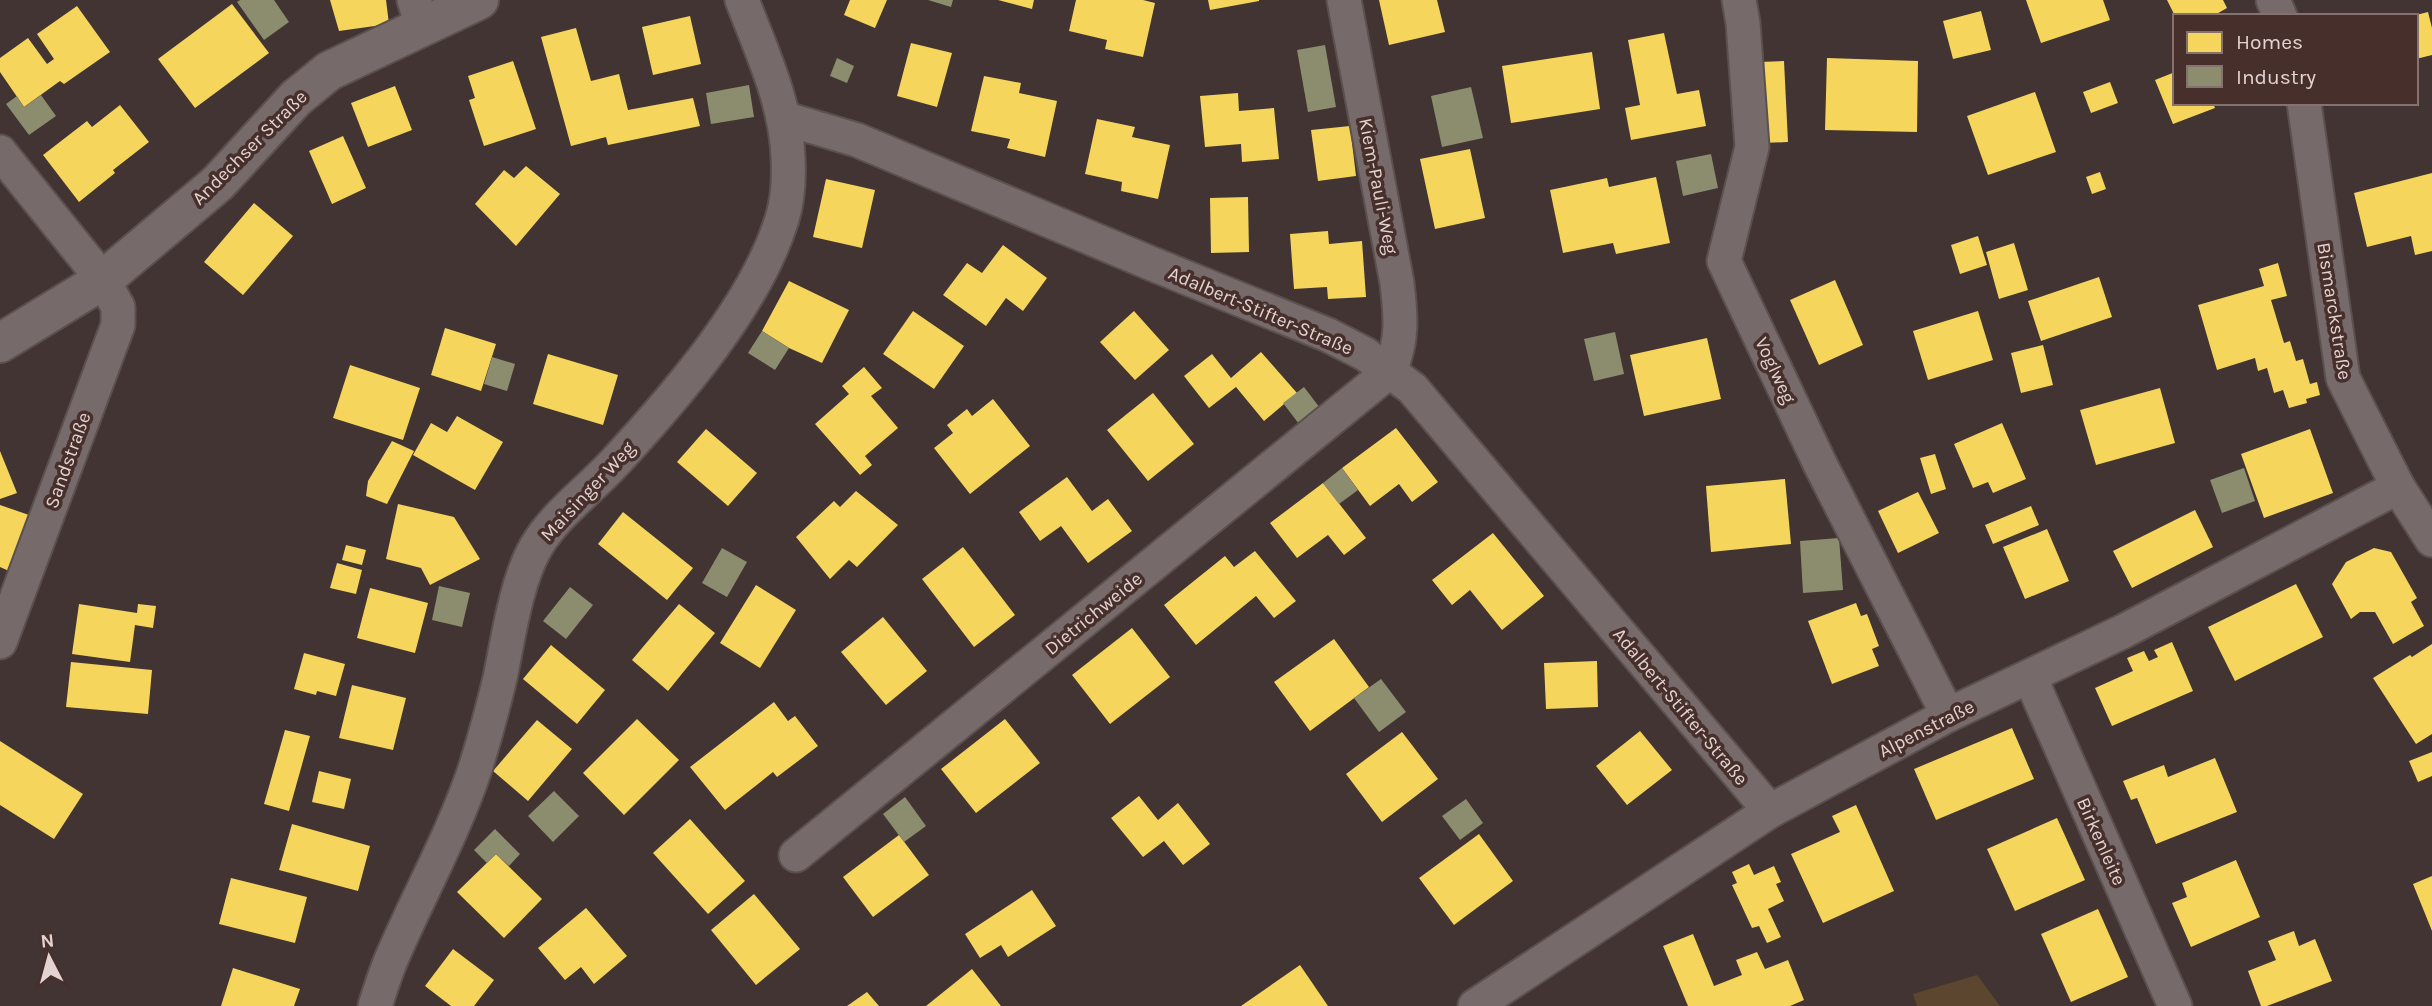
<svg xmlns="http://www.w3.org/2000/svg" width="2432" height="1006" viewBox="0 0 2432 1006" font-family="Karla,sans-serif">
<rect width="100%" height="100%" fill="#413432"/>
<path fill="#5d462f" d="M1977 975 2000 1006H1917L1913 994Z"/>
<g fill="#f6d55c">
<path d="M330 0H386L389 24 339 31Z"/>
<path d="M850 0H887L875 28 844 15Z"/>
<path d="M998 0H1034L1032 9Z"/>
<path d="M1076 0H1143L1155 3 1143 57 1105 49 1107 40 1069 31Z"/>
<path d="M1208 0H1259V1L1210 10Z"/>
<path d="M1379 0H1437L1445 32 1389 45Z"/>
<path d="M2026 0H2103L2110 20 2041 43Z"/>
<path d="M2167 0H2223L2227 8 2213 16H2175Z"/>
<path d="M232 4 269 53 195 108 158 59Z"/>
<path d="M77 6 110 52 64 84 60 81 24 107 0 72V58L28 38 47 64 54 59 37 34Z"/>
<path d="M1981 11 1991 50 1953 59 1943 21Z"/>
<path d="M2428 12 2432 28V55L2416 59V15Z"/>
<path d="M690 16 701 64 653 75 642 27Z"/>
<path d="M576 28 591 81 619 74 628 110 693 98 700 126 608 145 606 137 571 146 541 37Z"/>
<path d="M1664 33 1677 94 1699 90 1706 126 1631 140 1625 108 1640 105 1628 40Z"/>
<path d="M911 43 952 53 937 107 897 96Z"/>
<path d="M1592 52 1600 109 1511 123 1502 66Z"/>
<path d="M1827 58 1918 61 1917 132 1825 130Z"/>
<path d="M513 61 536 129 484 146 469 100 475 98 468 76Z"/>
<path d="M1784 61 1788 142 1762 143 1758 62Z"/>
<path d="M2175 72V103H2213L2215 108 2173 124 2155 80Z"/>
<path d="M984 76 1021 83 1019 93 1057 101 1045 157 1007 148 1010 139 971 131Z"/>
<path d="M2110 82 2118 103 2091 113 2083 92Z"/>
<path d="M395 86 412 130 368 147 351 103Z"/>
<path d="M2035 92 2056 152 1988 175 1967 116Z"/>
<path d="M1238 93 1239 111 1274 108 1279 159 1242 162 1241 144 1205 147 1200 96Z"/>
<path d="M120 105 149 142 113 170 115 173 79 202 43 155 87 121 92 127Z"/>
<path d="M1097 119 1135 127 1132 137 1170 145 1158 199 1121 191 1122 182 1085 174Z"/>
<path d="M1350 126 1356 176 1318 181 1311 130Z"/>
<path d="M343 136 366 188 332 204 309 151Z"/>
<path d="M1470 149 1485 218 1435 229 1420 159Z"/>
<path d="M526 166 560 194 516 246 475 204 504 170 514 178Z"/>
<path d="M2100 172 2106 189 2092 194 2086 177Z"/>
<path d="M2432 173V251L2415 255 2411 236 2367 247 2354 193Z"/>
<path d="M1656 177 1670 243 1616 254 1613 243 1563 253 1550 190 1607 178 1609 187Z"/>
<path d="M826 179 875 190 862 248 813 237Z"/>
<path d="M1248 197 1249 252 1211 253 1210 198Z"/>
<path d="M254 203 293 236 243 295 204 262Z"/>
<path d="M1328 231 1329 244 1362 241 1366 297 1328 299 1327 287 1294 289 1290 234Z"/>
<path d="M1978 236 1987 265 1960 274 1951 245Z"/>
<path d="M2014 243 2028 290 1999 299 1986 252Z"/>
<path d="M1003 245 1047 278 1023 311 1006 298 986 326 943 295 967 263 982 273Z"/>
<path d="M2278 263 2287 296 2271 300 2284 343 2290 341 2296 361 2303 359 2310 384 2317 382 2320 395 2306 399 2307 403 2289 408 2283 390 2274 393 2267 368 2258 371 2255 358 2217 370 2198 305 2264 286 2259 269Z"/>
<path d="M2099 277 2112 317 2041 341 2028 301Z"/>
<path d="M1835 280 1863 345 1819 365 1790 300Z"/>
<path d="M789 281 849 310 822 363 789 348 762 331Z"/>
<path d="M913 311 964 346 934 389 883 354Z"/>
<path d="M1134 311 1169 350 1135 380 1100 342Z"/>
<path d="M1978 311 1993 360 1928 380 1913 331Z"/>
<path d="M445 328 496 344 481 391 431 375Z"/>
<path d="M1707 338 1721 399 1644 416 1630 355Z"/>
<path d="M2043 345 2053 385 2021 393 2011 353Z"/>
<path d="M1261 352 1297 393 1264 421 1236 387 1209 408 1184 376 1212 354 1231 378Z"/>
<path d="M548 354 618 375 603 425 533 404Z"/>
<path d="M350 365 420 388 403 440 333 418Z"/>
<path d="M864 367 882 388 871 396 898 428 865 456 872 465 860 475 815 424 849 394 842 386Z"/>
<path d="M2160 388 2175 443 2096 465 2080 410Z"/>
<path d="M1153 393 1194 444 1148 481 1107 430Z"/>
<path d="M993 399 1030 446 970 494 934 448 953 433 947 425 967 409 972 416Z"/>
<path d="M457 416 503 442 475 490 413 455 431 423 447 432Z"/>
<path d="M2002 423 2026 479 1993 493 1988 482 1973 488 1954 444Z"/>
<path d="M1396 428 1438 482 1412 502 1399 484 1370 506 1342 468Z"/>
<path d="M706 429 757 473 728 506 677 462Z"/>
<path d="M2310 429 2333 493 2264 518 2241 454Z"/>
<path d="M392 441 414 451 387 504 366 496 368 481Z"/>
<path d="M0 451 17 493 0 499Z"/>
<path d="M1935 454 1946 489 1931 494 1920 458Z"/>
<path d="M1067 477 1092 511 1108 499 1132 531 1088 563 1061 526 1040 541 1019 512Z"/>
<path d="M1785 479 1791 544 1711 552 1706 486Z"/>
<path d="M1323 483 1366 538 1344 555 1328 535 1297 558 1270 523Z"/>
<path d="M856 491 898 525 857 567 849 560 830 579 796 537 834 501 840 507Z"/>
<path d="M1918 492 1939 533 1898 553 1878 511Z"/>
<path d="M398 504 454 517 480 559 430 585 421 568 386 559Z"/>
<path d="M0 505 29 515 9 571 0 567Z"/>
<path d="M2031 506 2039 525 1993 544 1985 525Z"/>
<path d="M2195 510 2213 547 2132 588 2113 551Z"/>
<path d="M623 512 693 568 667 600 598 544Z"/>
<path d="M2047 529 2069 581 2025 599 2003 547Z"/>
<path d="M1493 533 1544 596 1502 630 1470 590 1452 605 1432 580Z"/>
<path d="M346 545 366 550 362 565 342 560Z"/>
<path d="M963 547 1015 615 974 647 922 579Z"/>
<path d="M2374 548 2391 552 2417 598 2411 602 2424 626 2393 644 2375 612H2360L2351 619 2332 584 2346 562Z"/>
<path d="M1255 551 1296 601 1274 618 1256 596 1196 645 1164 605 1225 556 1234 567Z"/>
<path d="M337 563 362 570 356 594 330 588Z"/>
<path d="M2296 584 2323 637 2235 681 2208 627Z"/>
<path d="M756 585 796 610 760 668 720 643Z"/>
<path d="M370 588 428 603 415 653 357 638Z"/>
<path d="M1856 603 1861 616 1867 614 1879 646 1872 649 1879 666 1832 684 1808 621Z"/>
<path d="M79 604 137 613 138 604 156 606 153 628 135 625 130 662 72 654Z"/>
<path d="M679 604 715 633 668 691 632 660Z"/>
<path d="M883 617 927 671 886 705 841 652Z"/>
<path d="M1132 628 1170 677 1110 724 1072 675Z"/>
<path d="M1334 639 1369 687 1310 731 1274 682Z"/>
<path d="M2172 642 2193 691 2112 726 2095 688 2133 671 2127 658 2144 651 2149 661 2158 657 2154 650Z"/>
<path d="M2432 644V734L2416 744 2373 678 2410 655 2412 657Z"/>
<path d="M551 645 605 690 577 724 523 679Z"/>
<path d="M304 653 345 664 336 696 317 691 316 695 294 689Z"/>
<path d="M1597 661 1598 707 1546 709 1544 663Z"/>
<path d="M71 662 152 670 148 714 66 707Z"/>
<path d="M352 685 406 698 393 750 339 738Z"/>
<path d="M774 702 788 721 795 716 818 746 777 777 773 772 725 810 690 767Z"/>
<path d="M637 719 679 760 624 815 583 773Z"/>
<path d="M1005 719 1040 763 976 813 941 769Z"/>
<path d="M537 720 572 749 528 801 493 771Z"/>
<path d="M2012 728 2034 779 1936 820 1914 769Z"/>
<path d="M285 730 310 736 289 811 264 804Z"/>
<path d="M1640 731 1672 770 1627 805 1596 766Z"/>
<path d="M1402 732 1438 779 1382 822 1346 774Z"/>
<path d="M0 741 83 794 54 839 0 805Z"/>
<path d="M2432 752V776L2418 782 2409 761Z"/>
<path d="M2215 758 2237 812 2156 844 2137 798 2131 800 2123 781 2164 765 2168 777Z"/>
<path d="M319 771 351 779 344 809 312 802Z"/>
<path d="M1139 796 1158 820 1178 803 1210 844 1183 865 1164 841 1143 857 1111 818Z"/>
<path d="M1856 805 1894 891 1823 923 1791 854 1840 832 1832 816Z"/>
<path d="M2057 818 2085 880 2015 911 1987 849Z"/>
<path d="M690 819 745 881 708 914 653 853Z"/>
<path d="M292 824 370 846 358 891 279 870Z"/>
<path d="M1479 834 1513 881 1454 925 1419 878Z"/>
<path d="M899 835 929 875 873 917 843 877Z"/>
<path d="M496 854 542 899 504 938 457 892Z"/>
<path d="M2236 860 2260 917 2191 947 2172 903 2187 897 2182 883Z"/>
<path d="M1749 864 1754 875 1774 866 1781 882 1776 884 1784 901 1768 909 1781 937 1767 943 1759 926 1752 928 1732 885 1737 883 1732 872Z"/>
<path d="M2432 876V931L2413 884Z"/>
<path d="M231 878 307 897 295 943 219 924Z"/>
<path d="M1032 890 1056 926 1008 957 1001 945 980 958 965 934Z"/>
<path d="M754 894 800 949 756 985 711 930Z"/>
<path d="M586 908 627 956 594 984 581 967 565 980 538 948Z"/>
<path d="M2098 909 2128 977 2071 1002 2041 934Z"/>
<path d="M2294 931 2299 946 2315 939 2332 981 2267 1006H2261L2248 971 2276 960 2268 941Z"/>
<path d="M1693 934 1714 986 1742 975 1736 960 1757 952 1765 969 1788 960 1804 1000 1790 1006H1688L1663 946Z"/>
<path d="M453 949 494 980 474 1006H451L425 986Z"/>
<path d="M1300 965 1328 1006H1241Z"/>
<path d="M233 968 300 989 294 1006H221Z"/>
<path d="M972 969 1001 1006H926Z"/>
<path d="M867 992 879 1006H847Z"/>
</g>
<g fill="#8c8c6e">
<path d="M240 0H274L289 22 264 40 237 2Z"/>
<path d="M928 0H953L951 7Z"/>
<path d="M1325 45 1336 107 1308 112 1297 50Z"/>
<path d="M837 58 854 66 847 83 830 76Z"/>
<path d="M749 85 754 117 711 124 706 93Z"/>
<path d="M1471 87 1483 138 1442 147 1431 96Z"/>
<path d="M41 95 56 116 29 135 6 104 17 96 24 107Z"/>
<path d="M1711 154 1718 188 1683 196 1676 161Z"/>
<path d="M762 331 789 348 775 370 748 353Z"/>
<path d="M1615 332 1624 374 1594 381 1584 339Z"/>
<path d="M492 357 515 364 507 391 484 384Z"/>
<path d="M1304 387 1320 408 1299 424 1283 403Z"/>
<path d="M1342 468 1358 490 1339 504 1323 483Z"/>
<path d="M2244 468 2255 501 2222 513 2210 480Z"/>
<path d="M1839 538 1843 590 1803 593 1800 541Z"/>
<path d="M722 548 747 562 727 597 702 583Z"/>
<path d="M439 586 470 593 462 627 432 620Z"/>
<path d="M570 587 593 605 566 639 543 621Z"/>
<path d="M1381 679 1406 712 1379 732 1354 698Z"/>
<path d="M554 791 579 816 553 842 528 816Z"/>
<path d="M905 797 926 826 904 842 883 814Z"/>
<path d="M1466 799 1483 823 1460 840 1442 816Z"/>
<path d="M495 829 520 854 509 866 496 854 487 863 474 850Z"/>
</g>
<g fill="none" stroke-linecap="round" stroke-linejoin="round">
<g stroke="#5c504f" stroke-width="37">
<g id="minor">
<path d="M414 0 422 26"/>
<path d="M1739 0 1743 23 1752 147 1724 261 1821 466 1948 715"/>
<path d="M2273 0 2280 16"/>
<path d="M2304 103 2343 378 2398 487 2432 540"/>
<path d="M783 118 857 140 1150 263 1328 335 1365 354 1412 388 1770 811"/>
<path d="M0 152 103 280 118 307V325L0 642"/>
<path d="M2030 677 2175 1006"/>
<path d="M796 855 1390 371C1403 339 1401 317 1397 283L1344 0"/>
<path d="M375 1006C381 988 386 970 394 953 421 891 455 830 476 766 485 737 493 707 500 678 508 640 516 581 536 547 555 514 591 489 617 460 677 395 756 304 782 219 788 200 789 176 788 157 786 102 761 50 742 0"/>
<path d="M1475 1006 1770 811 1948 715 2124 631 2398 487"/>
</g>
</g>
<g stroke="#5c504f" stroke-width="42">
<path id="tertiary" d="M0 343 103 280 218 183 296 98 329 71 479 0"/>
</g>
<use href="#minor" stroke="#766b6a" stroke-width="33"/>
<use href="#tertiary" stroke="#766b6a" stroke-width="38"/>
</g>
<g text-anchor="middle" stroke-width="7" stroke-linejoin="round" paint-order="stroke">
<g font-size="19" fill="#e3d3d1" stroke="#472f2c">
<text transform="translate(249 147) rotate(-45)" y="7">Andechser Straße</text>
<text transform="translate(1379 186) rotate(79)" y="7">Kiem-Pauli-Weg</text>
<text transform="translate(1261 310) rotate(23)" y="7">Adalbert-Stifter-Straße</text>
<text transform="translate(2335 311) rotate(81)" y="7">Bismarckstraße</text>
<text transform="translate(1776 370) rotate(65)" y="7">Voglweg</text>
<text transform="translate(67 460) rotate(-70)" y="7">Sandstraße</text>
<text transform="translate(587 491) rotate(-47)" y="7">Maisinger Weg</text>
<text transform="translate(1093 613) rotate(-39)" y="7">Dietrichweide</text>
<text transform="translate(1681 706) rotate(50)" y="7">Adalbert-Stifter-Straße</text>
<text transform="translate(1926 728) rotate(-27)" y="7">Alpenstraße</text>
<text transform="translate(2102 841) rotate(66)" y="7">Birkenleite</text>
</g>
</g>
<rect x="2173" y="14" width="245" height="91" fill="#472f2c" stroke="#85716e" stroke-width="2"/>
<rect x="2187" y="32" width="35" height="21" fill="#f6d55c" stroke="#85716e" stroke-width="2"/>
<text x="2236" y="49" font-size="21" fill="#e3d3d1">Homes</text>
<rect x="2187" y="66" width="35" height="21" fill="#8c8c6e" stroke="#85716e" stroke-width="2"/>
<text x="2236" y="84" font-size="21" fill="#e3d3d1">Industry</text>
<g transform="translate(49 957) rotate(354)" stroke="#472f2c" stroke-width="5" paint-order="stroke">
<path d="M0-5L12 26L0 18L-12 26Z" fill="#e3d3d1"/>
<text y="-10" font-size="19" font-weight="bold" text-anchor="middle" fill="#e3d3d1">N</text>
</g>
</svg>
